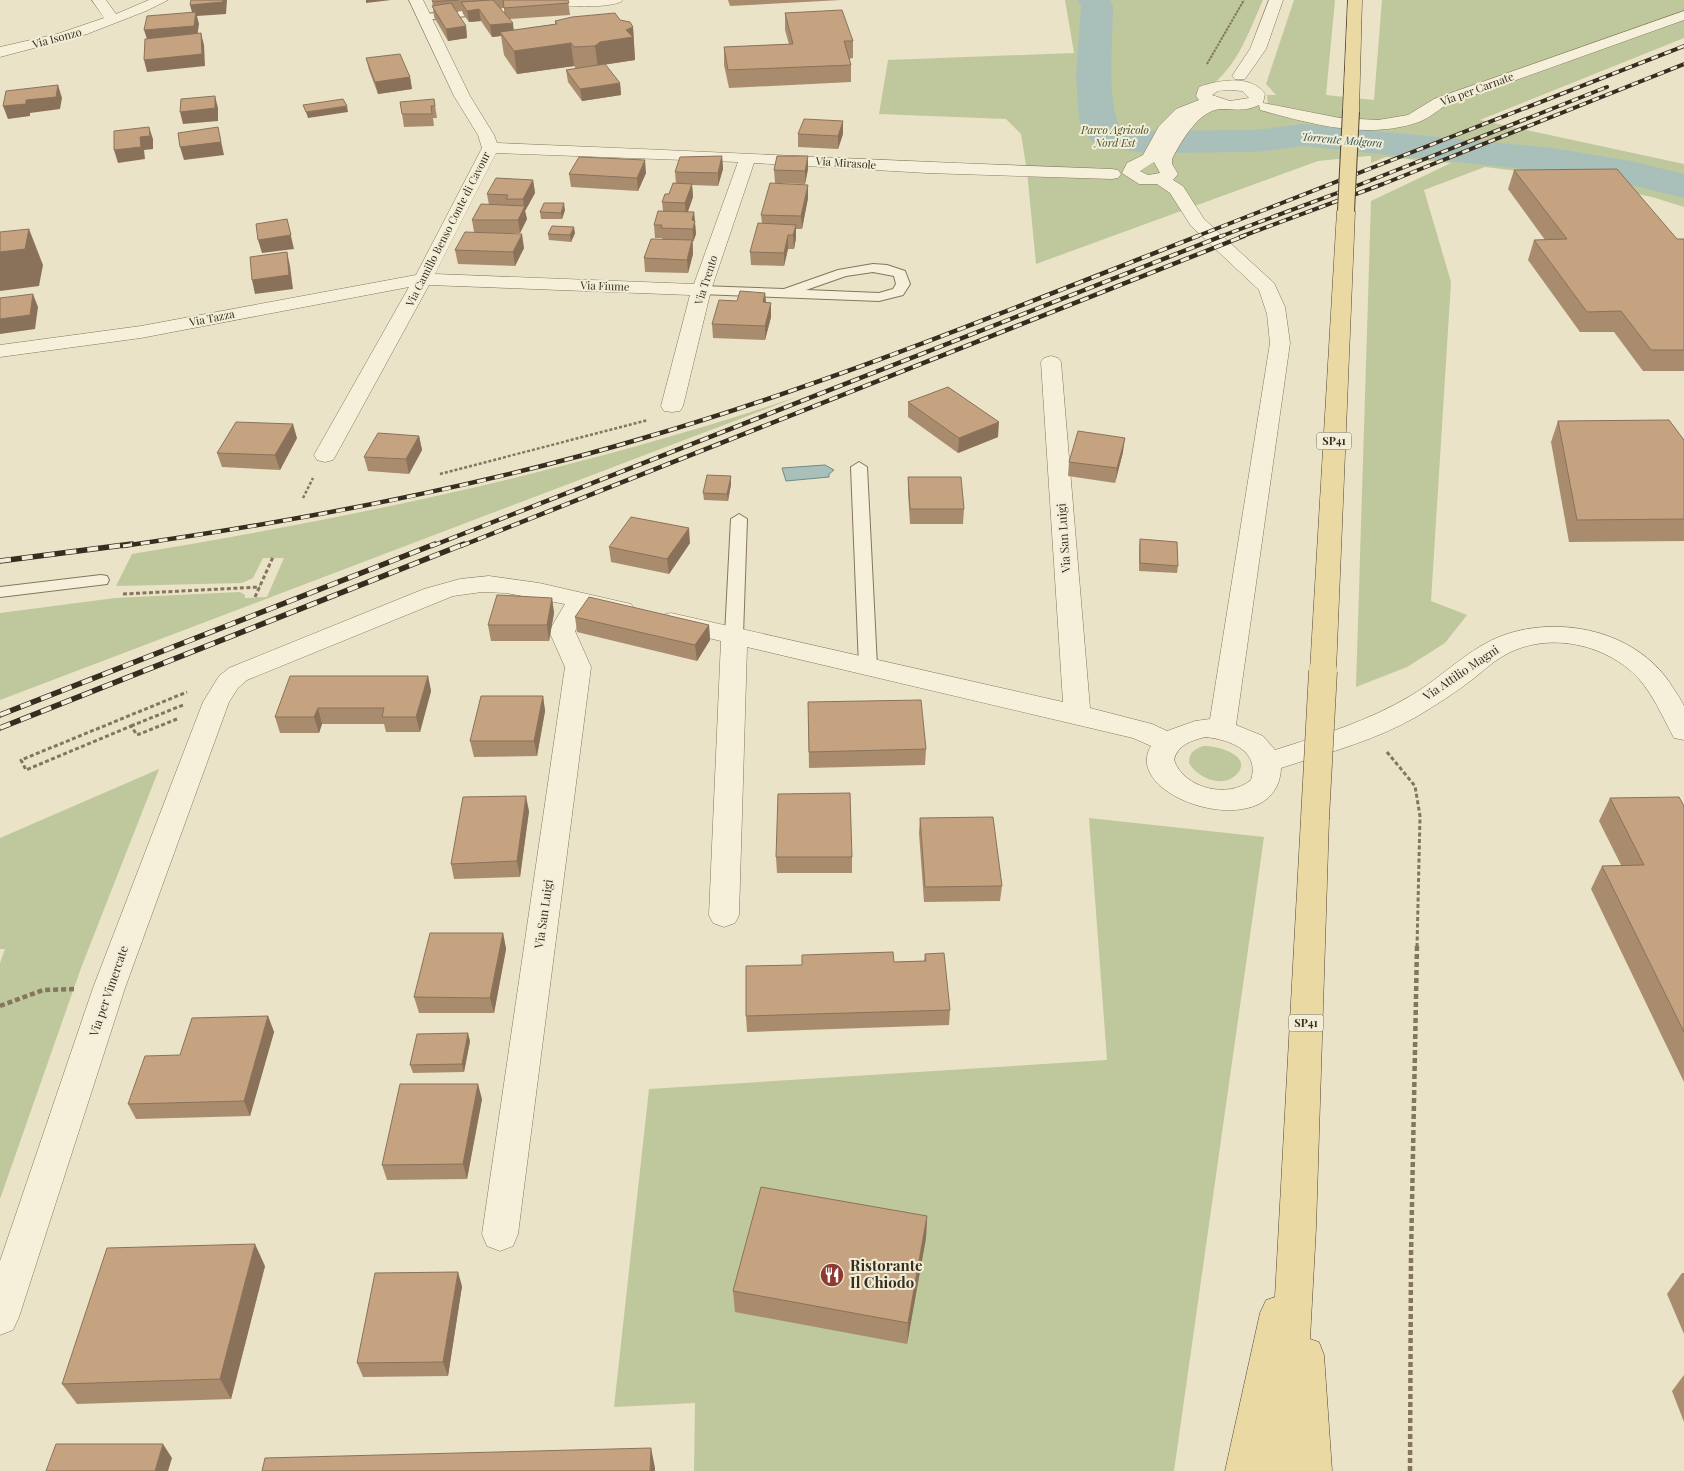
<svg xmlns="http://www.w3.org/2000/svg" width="1684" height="1471" viewBox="0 0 1684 1471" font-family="'Playfair Display',serif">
<rect width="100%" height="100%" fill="#eae3c7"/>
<g fill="#bfc89c">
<path d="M1065 0H1263C1246 38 1237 69 1201 94L1239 109 1268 104 1267 95H1276L1266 84 1294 0H1335L1326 95 1374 100 1382 0H1684V38L1480 120 1684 164V207L1652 197 1535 173 1485 167 1424 190 1451 282 1431 601 1467 615 1445 643 1407 667 1356 687 1371 201 1451 163 1386 157 1371 163V156H1368L1318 161 1036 264 1027 171 1021 134 1006 119 879 114 888 60 1074 53Z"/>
<path d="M800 396 0 700V613L115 598 240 592 245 595V598L267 597 284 558H263L253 578 242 583 116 586 132 554C362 516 579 470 800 396Z"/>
<path d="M1203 746C1215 745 1254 755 1237 774 1223 789 1197 778 1189 763 1189 753 1193 750 1203 746Z"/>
<path d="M159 769 81 968 0 1199V963L5 949H0V838Z"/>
<path d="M1089 818 1264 837 1174 1471H694L695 1403 614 1407 649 1089 1107 1060Z"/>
</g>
<path fill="#a8bfba" stroke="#6f8c87" d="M825 465 834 470 829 474V477L786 481 782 468Z"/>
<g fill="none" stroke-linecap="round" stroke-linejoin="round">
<path fill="#a8bfba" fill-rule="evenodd" d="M1078 0H1110L1113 6C1113 37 1106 100 1120 127L1144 131 1255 130 1303 124 1552 148 1631 161 1684 174V198L1631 185 1552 172 1303 146 1255 152 1144 153 1096 145 1083 132 1079 119 1076 77 1081 6Z"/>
<g stroke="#84765e" stroke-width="2">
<g id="service">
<path d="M528 5 531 6V10L425 20 420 17 425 14Z"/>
<path d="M873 264 887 265 905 271 910 284 903 295 879 301 701 294 694 290 701 286 784 289 838 270ZM873 272 894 276 896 284 893 289 879 293 806 290 846 276Z"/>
<path d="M859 462 867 467 877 666 874 670H862L859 666 851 467Z"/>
<path d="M739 514 747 519 743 635 740 639H728L725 635 731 519Z"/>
<path d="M101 575 107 576 109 580 107 584 0 597V587Z"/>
</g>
</g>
<g stroke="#84765e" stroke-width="1">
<g id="minor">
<path d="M92 0H106L116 14 149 0H168L146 11 87 34 0 57V47L57 34 104 18Z"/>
<path d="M409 0H423L470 96 494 135 497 143C702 151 907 162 1112 169L1118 170 1121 174 1118 178 1112 179 927 173 754 163 711 290 683 406 680 411 672 412 664 411 661 406 690 295 429 285 336 455 333 460 325 462 317 460 314 455 409 287 141 338 0 357V345L141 326 416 275 482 148 478 135 454 96ZM496 153 738 162 694 284 435 274Z"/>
<path d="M544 0H623C617 9 550 8 544 0Z"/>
<path d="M1269 0H1283L1266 49 1245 79H1235L1232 76 1250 49Z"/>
<path d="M1684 11V20L1446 105C1437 111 1429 118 1419 122 1367 140 1312 124 1260 110L1259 105C1245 112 1234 109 1220 109 1198 111 1181 142 1172 159V164L1178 174 1173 180 1183 186 1204 219 1274 283 1285 307 1290 343 1236 725 1263 736 1275 750C1322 735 1369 721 1412 695 1442 677 1470 647 1504 635 1561 615 1635 631 1670 683 1674 690 1681 699 1684 706 1684 716 1684 730 1684 740L1674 738C1663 718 1654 696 1639 679 1605 642 1543 630 1500 658 1490 664 1482 672 1473 679 1455 693 1436 705 1416 717 1374 741 1327 753 1281 768 1278 848 1119 799 1151 746L1133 738 747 647 739 915 735 923 724 927 713 923 709 915 721 641 662 627 658 621 662 615 671 613 1063 702 1041 362 1044 358 1051 356 1058 358 1061 362 1090 708 1152 724 1167 731 1195 721 1210 719 1270 343 1267 314 1259 290 1191 226 1170 193 1157 184H1139L1122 173 1127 163 1143 155 1159 126 1176 109 1199 100 1196 96 1199 87C1219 80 1251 74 1265 94L1263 103 1340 118 1378 120 1408 115 1434 99ZM1231 90 1242 91 1249 98 1230 101 1212 95 1218 91ZM1154 162 1160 173 1148 175 1140 171ZM1206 737C1230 740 1260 750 1251 780 1229 799 1184 789 1174 760 1177 745 1192 740 1206 737Z"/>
<path d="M489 576 539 583 631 604 635 610 631 616 622 618 587 609 575 631 591 667 518 1234 513 1246 500 1251 487 1246 482 1234 565 667 549 631 565 604 506 593 482 592 453 596 247 680 238 688 229 702 125 988 19 1317 13 1330 0 1335V1261L93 988 203 702 219 676 229 668 424 589 460 579Z"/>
</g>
</g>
<g stroke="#534432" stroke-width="1">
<g id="primary">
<path d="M1348 0H1362L1359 111 1351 116 1343 111Z"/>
<path d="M1346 206 1352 207 1355 211 1336 671 1332 677 1323 680 1314 677 1310 671 1337 211 1340 207Z"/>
<path d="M1315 808 1325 811 1329 818 1316 1228 1310 1339 1319 1342 1324 1355 1332 1471H1225L1260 1313 1266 1300 1275 1297 1301 818 1305 811Z"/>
</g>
</g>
<path stroke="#84765e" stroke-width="2" stroke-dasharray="2.5 1" stroke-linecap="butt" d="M1207 64 1244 0"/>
<g stroke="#84765e" stroke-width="2.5" stroke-dasharray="3 2" stroke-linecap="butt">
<path d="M440 474 648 420"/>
<path d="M303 498 313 478"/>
</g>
<g stroke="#84765e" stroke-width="3" stroke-dasharray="4 2.5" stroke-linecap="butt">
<path d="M123 594 260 587"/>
<path d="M255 597 273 557"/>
<path d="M177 719 137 735 131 726 26 770 21 760 187 692"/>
<path d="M131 726 183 705"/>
<path d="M1387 752 1415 786 1420 816 1417 948"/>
</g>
<g stroke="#84765e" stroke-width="4.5" stroke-dasharray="5 3" stroke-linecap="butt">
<path d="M0 1006 43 990 74 989"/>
<path d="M1410 1471 1411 1256 1417 946"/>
</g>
<use href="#service" fill="#f6f0da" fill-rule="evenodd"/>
<use href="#minor" fill="#f6f0da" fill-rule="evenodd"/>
<use href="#primary" fill="#ead9a3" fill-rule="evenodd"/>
<g stroke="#362d20" stroke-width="4">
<g id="rail-far2">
<path d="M1195 237 1684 46"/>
<path d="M1219 237 1364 183 1607 87"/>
<path d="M1240 237 1383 184 1684 64"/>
</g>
</g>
<g stroke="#362d20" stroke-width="4.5">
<g id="rail-far1">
<path d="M123 546C299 521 476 488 647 437 835 382 1016 307 1198 236"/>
<path d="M432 546 1222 236"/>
<path d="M461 546 1244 236"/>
</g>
</g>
<g stroke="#362d20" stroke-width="5.5">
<g id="rail">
<path d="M0 561 132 544"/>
<path d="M0 715 435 544"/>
<path d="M0 728 464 544"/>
</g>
</g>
<use href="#rail-far2" stroke="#f2edd6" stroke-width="2.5" stroke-dasharray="7" stroke-linecap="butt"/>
<use href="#rail-far1" stroke="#f2edd6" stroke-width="3" stroke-dasharray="9" stroke-linecap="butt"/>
<use href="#rail" stroke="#f2edd6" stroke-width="4" stroke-dasharray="11" stroke-linecap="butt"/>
<g stroke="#534432" stroke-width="18" stroke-linecap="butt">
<path id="primary-bridge-far1" d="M1346 211 1351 111"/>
</g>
<g stroke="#534432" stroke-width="29" stroke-linecap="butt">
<path id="primary-bridge" d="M1315 818 1323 671"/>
</g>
<use href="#primary-bridge-far1" stroke="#ead9a3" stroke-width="16"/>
<use href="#primary-bridge" stroke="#ead9a3" stroke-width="28"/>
</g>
<g fill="#a98c6e" fill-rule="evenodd">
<path d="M432 0H568L570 15 510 19 514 30 555 24V21L620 20 633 27 635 60 602 65 620 83 621 95 582 101 568 82 566 70 576 69 574 66 517 74 504 55 501 36 492 37 481 21 469 22 463 14 462 11 456 12 466 26 467 38 448 41 434 17ZM504 8V12L505 14 500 9Z"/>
<path d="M728 0H841L730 6Z"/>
<path d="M785 13 853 41V58L849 59 851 65V82L729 88 724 65V47L789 44 785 30Z"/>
<path d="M366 58 410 77 412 89 378 94 369 70Z"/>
<path d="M434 99 437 118H433L434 126 404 127 402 114Z"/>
<path d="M798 134H843L838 149 798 147Z"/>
<path d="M722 156 723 169 718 186 692 185 693 197 688 212H694L696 234 693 242V254L688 273 645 272 644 258 662 239V238H655L654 225 663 211 662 202 676 184 675 172Z"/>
<path d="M808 169 805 184 775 183 774 170Z"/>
<path d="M1514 170 1677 239H1684V371H1643L1614 332H1580L1528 260 1534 240H1545L1508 189Z"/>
<path d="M646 173 638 191 571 187 569 174Z"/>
<path d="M533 180 535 193 525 211 527 219 520 233H494L524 248 515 266 458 264 455 250 474 232 472 220 489 205 487 194Z"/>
<path d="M808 185V198L802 229H796V238L794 249H788L784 266 751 265 750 252 762 224 761 215Z"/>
<path d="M565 210 562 219H541L540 212Z"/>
<path d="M575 233 571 242 549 240 548 234Z"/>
<path d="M765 293 766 302 771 303V317L765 340 713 338 712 324 737 301Z"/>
<path d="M908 402 998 437 958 453 908 417Z"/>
<path d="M1558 421 1684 440V541L1569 542 1551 442Z"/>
<path d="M419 436 422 450 409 474 368 471 364 457Z"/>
<path d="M297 438 280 470 222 467 217 453Z"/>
<path d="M1123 452 1115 483 1068 476 1069 462Z"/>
<path d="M908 477 964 509 963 524H910L908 492Z"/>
<path d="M731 484 728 501 704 500 703 493Z"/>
<path d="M1140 539 1178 566 1177 573 1139 571V547Z"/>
<path d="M690 543 669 574 611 562 609 547Z"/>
<path d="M552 598 554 613 549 641H491L488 625Z"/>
<path d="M575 617 709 625 710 640 697 661 577 632Z"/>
<path d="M428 676 431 691 420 732H386L384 724H322L319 733H280L275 717Z"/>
<path d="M543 696 545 711 537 756 474 757 470 741Z"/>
<path d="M808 702 926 749 925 765 809 768Z"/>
<path d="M1610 798 1684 806V1082L1591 889 1602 866 1621 865 1599 821Z"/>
<path d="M529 811 520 877 454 879 451 864Z"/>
<path d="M920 818 1002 886 1000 901 924 902 919 833Z"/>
<path d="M776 857H852V873H777Z"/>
<path d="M503 933 506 949 494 1013H419L414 997Z"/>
<path d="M925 954 950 1010 949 1025 747 1032 746 1016 894 962 924 961Z"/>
<path d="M268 1016 274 1032 250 1116 136 1119 128 1104Z"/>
<path d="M470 1041 464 1072 413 1073 410 1065Z"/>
<path d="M482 1099 467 1179 387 1180 382 1165Z"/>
<path d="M927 1216 926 1238 907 1344 735 1312 733 1291Z"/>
<path d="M265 1266 231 1399 77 1404 62 1384Z"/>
<path d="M1682 1273H1684V1334L1667 1294Z"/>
<path d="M462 1286 448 1376 363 1377 357 1363Z"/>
<path d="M1684 1375V1422L1672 1391Z"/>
</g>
<g fill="#8a725a">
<path d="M223 0H227L226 14 197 16 199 24 197 38 148 42 144 30 193 16 190 5Z"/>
<path d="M366 0H391L366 3Z"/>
<path d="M479 9 481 21 469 22 467 11Z"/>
<path d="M513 23 514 35 500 32 501 36 492 37 490 25Z"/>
<path d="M466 26 467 38 448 41 446 29Z"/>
<path d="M633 27 635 60 602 65 598 69 595 46 600 42Z"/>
<path d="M201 33 204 45 205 66 147 72 144 60Z"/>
<path d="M571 43 574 66 517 74 514 51Z"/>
<path d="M410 77 412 89 378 94 375 82Z"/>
<path d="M620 83 621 95 582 101 580 89Z"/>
<path d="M58 85 62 98 60 109 30 113V116L8 119 3 106 26 100Z"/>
<path d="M215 96 218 108V121L183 124 180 112Z"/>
<path d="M347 106 348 112 308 118 306 112Z"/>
<path d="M843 121V134L838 149V136Z"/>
<path d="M149 127 153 139V149L144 150 145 159 118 163 114 150 140 137Z"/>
<path d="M218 127 224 155 184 160 180 147Z"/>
<path d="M722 156 723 169 718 186V173Z"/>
<path d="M808 156V169L805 184V171Z"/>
<path d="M645 160 646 173 638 191 637 178Z"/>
<path d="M533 180 535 193 525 211 527 219 520 233 518 220 524 207 523 199Z"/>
<path d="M692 184 693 197 686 216 685 203Z"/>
<path d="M808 185V198L802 229 801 216Z"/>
<path d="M564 203 565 210 562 219 561 213Z"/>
<path d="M694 212 696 234 693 242 692 220Z"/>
<path d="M287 219 294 249 262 253 258 240Z"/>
<path d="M796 225V238L794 249 793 235Z"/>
<path d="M574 227 575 233 571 242 570 235Z"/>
<path d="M29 229 43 265 39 286 0 291V252Z"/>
<path d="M522 234 524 248 515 266 513 252Z"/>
<path d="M788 235V249L784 266V253Z"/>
<path d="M692 240 693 254 688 273 687 260Z"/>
<path d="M287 252 290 266 293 289 255 294 252 280Z"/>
<path d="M765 293 766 306 763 302Z"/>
<path d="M33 294 38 307 35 329 0 334V319Z"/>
<path d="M771 303V317L765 340V326Z"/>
<path d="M999 422 998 437 958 453 959 438Z"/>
<path d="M293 424 297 438 280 470 275 455Z"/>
<path d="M419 436 422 450 409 474 406 459Z"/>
<path d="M1125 438 1123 452 1115 483 1117 468Z"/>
<path d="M731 476V484L728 501 727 494Z"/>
<path d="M689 528 690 543 669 574 667 559Z"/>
<path d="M552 598 554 613 549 641 547 625Z"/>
<path d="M709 625 710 640 697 661 695 645Z"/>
<path d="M428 676 431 691 420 732 416 717Z"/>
<path d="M543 696 545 711 537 756 534 741Z"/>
<path d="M318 708 322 724 319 733 314 717Z"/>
<path d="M526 796 529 811 520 877 517 861Z"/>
<path d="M503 933 506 949 494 1013 490 998Z"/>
<path d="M268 1016 274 1032 250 1116 244 1101Z"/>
<path d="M468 1033 470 1041 464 1072 462 1064Z"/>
<path d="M478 1084 482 1099 467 1179 463 1164Z"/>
<path d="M927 1216 926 1238 907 1344 908 1323Z"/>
<path d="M255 1244 265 1266 231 1399 220 1379Z"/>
<path d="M458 1272 462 1286 448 1376 443 1362Z"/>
<path d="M163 1444 172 1458 168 1471H155Z"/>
<path d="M651 1448 655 1468V1471H650Z"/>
</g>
<g fill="#c5a380" stroke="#8a725a">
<path d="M191 0H223V2L190 5Z"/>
<path d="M432 0H458L433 2Z"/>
<path d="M491 0H493L513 23 490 25 479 9 467 11 461 2Z"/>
<path d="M503 0H568L569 3 504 8Z"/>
<path d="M451 3 466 26 446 29 432 6Z"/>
<path d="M842 10 853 41H844L851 65 728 70 724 47 793 44 785 13Z"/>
<path d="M196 12 194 26 144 30 147 16Z"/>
<path d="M615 13 620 20 630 22 633 27 626 30 633 37 600 42 595 46 574 47 571 43 514 51 500 32 557 24 555 21 572 17Z"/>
<path d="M201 33 202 54 144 60 145 39Z"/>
<path d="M400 54 410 77 375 82 366 58Z"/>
<path d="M605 64 620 83 580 89 566 70Z"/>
<path d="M58 85 56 97 26 100V104L3 106 6 91Z"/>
<path d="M215 96V108L180 112 181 99Z"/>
<path d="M343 99 347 106 306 112 303 105Z"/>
<path d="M434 99 435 106H431L432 114H402L400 102Z"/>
<path d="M804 119 843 121 838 136 798 134Z"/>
<path d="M149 127 150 136 140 137 141 147 114 150V131Z"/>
<path d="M218 127 221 142 180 147 178 133Z"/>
<path d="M722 156 718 173 675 172 680 157Z"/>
<path d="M777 156H808L805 171 774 170Z"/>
<path d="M579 157 645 160 637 178 569 174Z"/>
<path d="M1617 169 1677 239H1684V350H1651L1621 311 1587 312 1534 240 1567 239 1514 170Z"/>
<path d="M496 178 533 180 523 199H506L508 195 487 194Z"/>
<path d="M673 183 692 184 685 203 662 202 665 194H669Z"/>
<path d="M770 183 808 185 801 216 761 215Z"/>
<path d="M544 203H564L561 213 540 212Z"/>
<path d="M481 204 525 206 518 220H472Z"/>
<path d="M658 211 694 212 692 220 695 221 693 229 661 228 662 225H654Z"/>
<path d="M287 219 291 235 258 240 256 224Z"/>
<path d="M758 223 796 225 793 235H788L784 253 750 252Z"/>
<path d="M552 226 574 227 570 235 548 234Z"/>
<path d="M29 229 25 249 0 252V232Z"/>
<path d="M465 232 522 234 513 252 455 250Z"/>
<path d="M651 239 692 240 687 260 644 258Z"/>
<path d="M287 252 289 275 252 280 250 257Z"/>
<path d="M740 291 765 293 763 302 771 303 765 326 712 324 719 300 737 301Z"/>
<path d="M33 294 30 315 0 319V298Z"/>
<path d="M948 387 999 422 959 438 908 402Z"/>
<path d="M1669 420 1684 440V519L1577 520 1558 421Z"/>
<path d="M236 422 293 424 275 455 217 453Z"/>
<path d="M1078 431 1125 438 1117 468 1069 462Z"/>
<path d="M378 433 419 436 406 459 364 457Z"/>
<path d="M707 475 731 476 727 494 703 493Z"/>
<path d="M908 477H961L964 509H910Z"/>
<path d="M631 517 689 528 667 559 609 547Z"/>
<path d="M1140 539 1177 542 1178 566 1140 563Z"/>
<path d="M497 595 552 598 547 625H488Z"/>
<path d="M589 597 709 625 695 645 575 617Z"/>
<path d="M290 676H428L416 717H382L384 708H318L314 717H275Z"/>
<path d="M481 696H543L534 741H470Z"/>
<path d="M921 700 926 749 809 752 808 702Z"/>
<path d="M850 793 852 857H776L778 794Z"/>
<path d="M526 796 517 861 451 864 463 797Z"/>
<path d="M1679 797 1684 806V1032L1602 866 1644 865 1610 798Z"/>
<path d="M993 817 1002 886 925 887 920 818Z"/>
<path d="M430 933H503L490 998 414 997Z"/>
<path d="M893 952 894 962 926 961 925 954 944 953 950 1010 746 1016V966L802 965V955Z"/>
<path d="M268 1016 244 1101 128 1104 145 1056 180 1055 192 1018Z"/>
<path d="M468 1033 462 1064 410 1065 417 1034Z"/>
<path d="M400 1084H478L463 1164 382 1165Z"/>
<path d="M761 1187 927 1216 908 1323 733 1291Z"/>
<path d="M255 1244 220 1379 62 1384 107 1248Z"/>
<path d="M458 1272 443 1362 357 1363 375 1273Z"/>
<path d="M56 1444H163L155 1471H46Z"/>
<path d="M651 1448 650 1471H262L265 1458Z"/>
</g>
<defs>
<g id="restaurant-disc" transform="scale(1.25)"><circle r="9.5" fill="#8e3a33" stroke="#f2edd6"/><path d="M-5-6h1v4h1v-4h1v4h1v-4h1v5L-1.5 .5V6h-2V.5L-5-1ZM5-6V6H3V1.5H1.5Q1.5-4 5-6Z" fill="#fff"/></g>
</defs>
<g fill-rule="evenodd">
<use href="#restaurant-disc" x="832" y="1275"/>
</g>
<g text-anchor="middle" stroke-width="4" stroke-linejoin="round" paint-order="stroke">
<g font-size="11" fill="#362d20" stroke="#f2edd6">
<text transform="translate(57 38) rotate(-15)" y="4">Via Isonzo</text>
<text transform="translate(1477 89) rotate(-20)" y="4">Via per Carnate</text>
<text transform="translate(846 163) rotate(4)" y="4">Via Mirasole</text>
<text transform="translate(448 229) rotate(-63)" y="4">Via Camillo Benso Conte di Cavour</text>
<text transform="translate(706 280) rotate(-72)" y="4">Via Trento</text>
<text transform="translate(605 286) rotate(2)" y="4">Via Fiume</text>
<text transform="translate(212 318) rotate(-11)" y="4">Via Tazza</text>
</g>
<g font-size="11" font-style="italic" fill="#435129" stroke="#f2edd6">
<text x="1115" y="134">Parco Agricolo<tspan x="1115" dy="13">Nord Est</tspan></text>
</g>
<g font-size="11" font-style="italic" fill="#315454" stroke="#f2edd6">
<text transform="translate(1342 140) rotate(5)" y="4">Torrente Molgora</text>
</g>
<g fill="#f2edd6" stroke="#6e6757" stroke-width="1">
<rect x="1316.5" y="432.5" width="35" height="17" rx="4"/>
<rect x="1288.5" y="1014.5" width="35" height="17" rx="4"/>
</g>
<g font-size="11" font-weight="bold" fill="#362d20">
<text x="1334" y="445">SP41</text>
<text x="1306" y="1027">SP41</text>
</g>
<g font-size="12" fill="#362d20" stroke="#f2edd6">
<text transform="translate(1064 538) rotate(-94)" y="4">Via San Luigi</text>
<text transform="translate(1461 673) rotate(-34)" y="4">Via Attilio Magni</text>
<text transform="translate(544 914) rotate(-82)" y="4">Via San Luigi</text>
<text transform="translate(109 991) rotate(-71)" y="4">Via per Vimercate</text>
</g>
<g font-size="15" font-weight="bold" fill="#362d20" stroke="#f2edd6" text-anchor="start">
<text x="850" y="1271">Ristorante<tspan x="850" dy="17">Il Chiodo</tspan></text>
</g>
</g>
</svg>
